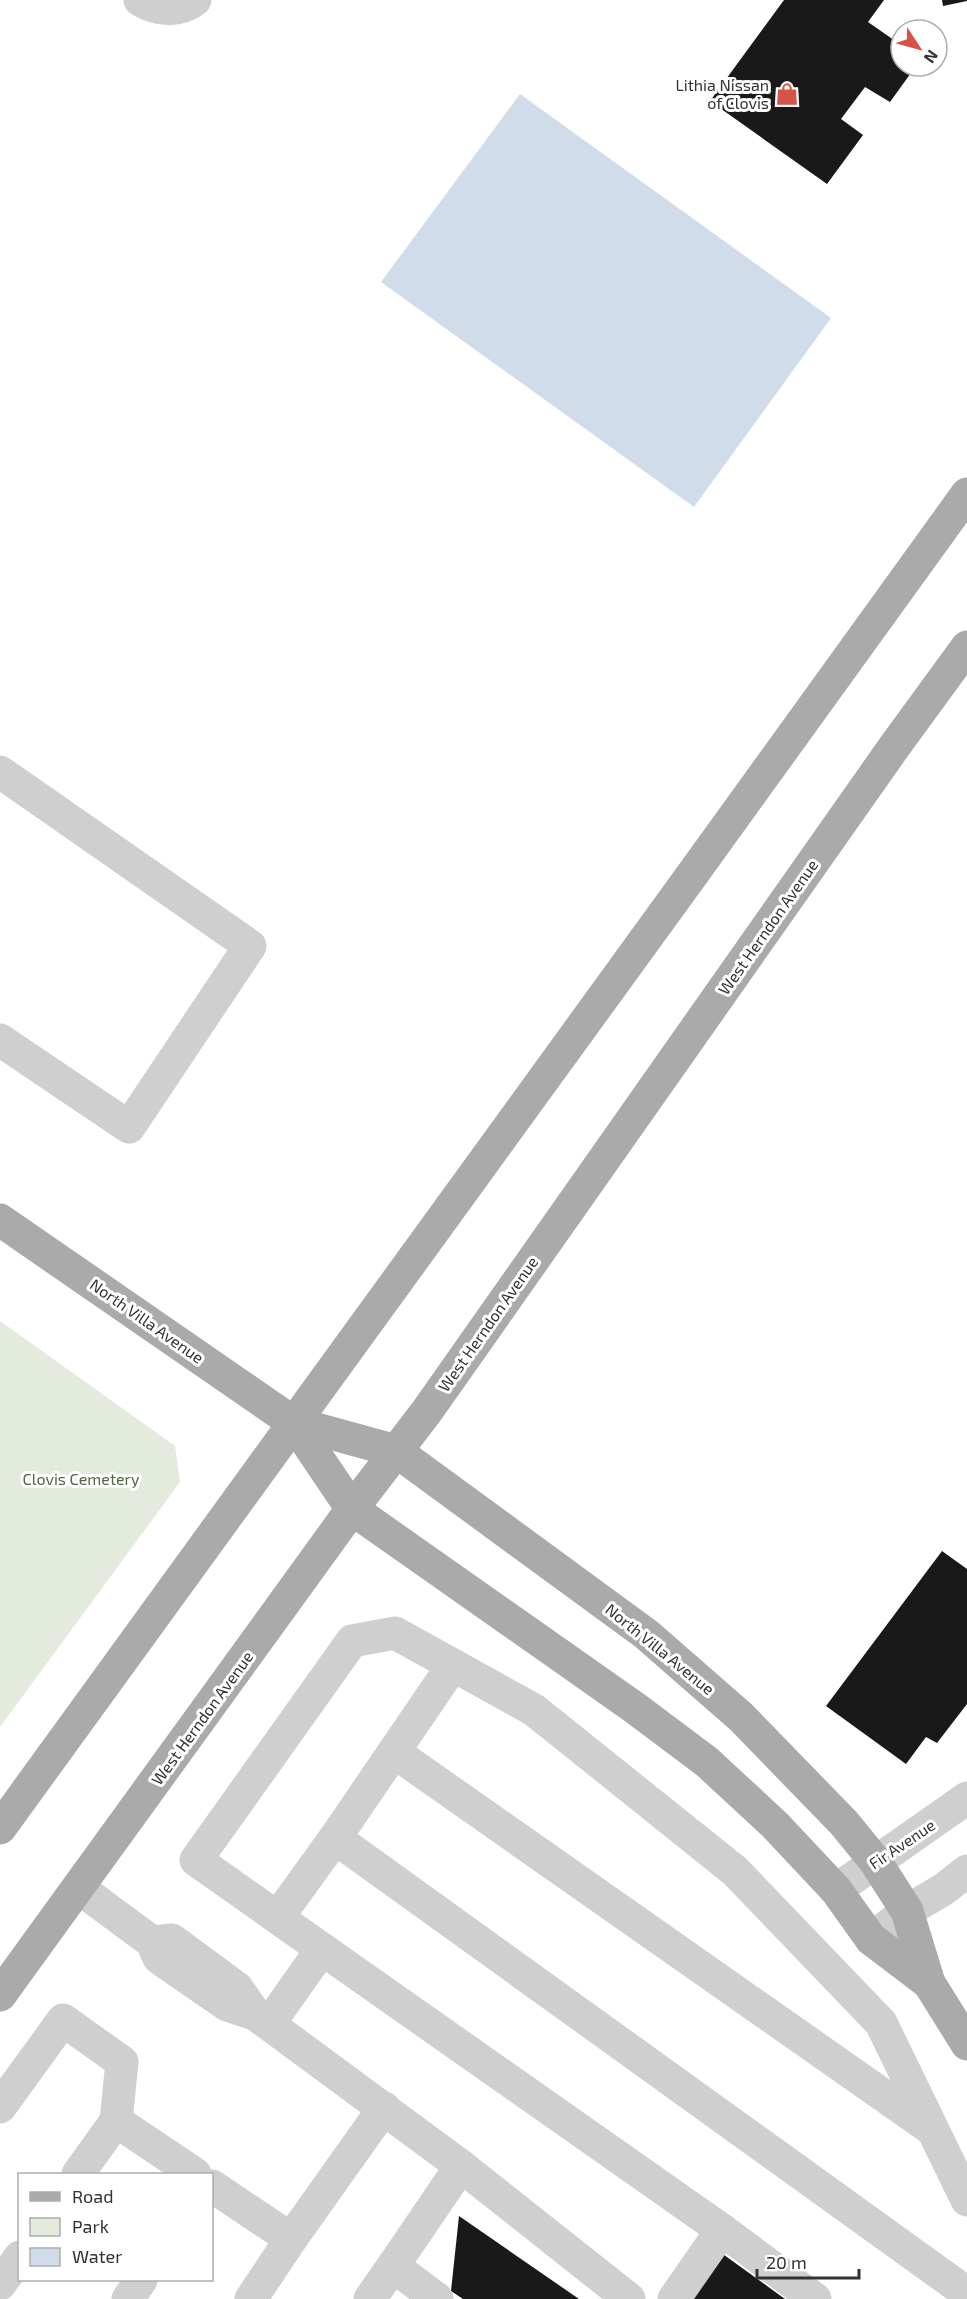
<svg xmlns="http://www.w3.org/2000/svg" width="967" height="2299" viewBox="0 0 967 2299" font-family="'Exo 2',sans-serif">
<rect width="100%" height="100%" fill="#fff"/>
<path fill="#e3eade" d="M0 1321 175 1446 180 1482 0 1727Z"/>
<path fill="#d0dcea" d="M520 94 831 318 694 507 381 282Z"/>
<g fill="#191919">
<path d="M784 0H884L868 22 901 45V66H916L890 102 865 87 841 119 863 135 827 184 710 101Z"/>
<path d="M942 0H967V1L943 6Z"/>
<path d="M942 1551 967 1569V1704L937 1743 926 1737 906 1764 826 1706Z"/>
<path d="M459 2216 579 2299H463L451 2291Z"/>
<path d="M720 2252 785 2299H686Z"/>
</g>
<g fill="none" stroke-linecap="round" stroke-linejoin="round">
<g stroke="#cfcfcf" stroke-width="33">
<path d="M140 0C157 10 178 13 195 0"/>
<path d="M0 772 250 946 129 1127 0 1040"/>
<path d="M453 1665 335 1838 967 2293"/>
<path d="M394 1752 930 2128"/>
<path d="M79 1888 152 1942 159 1958 227 2005 255 2014 237 1988 172 1940 152 1942"/>
<path d="M836 1890 967 1798"/>
<path d="M278 1917 335 1838"/>
<path d="M871 1939 907 1911 944 1889 967 1871"/>
<path d="M322 1949 196 1860 352 1641 395 1633 534 1710 735 1871 881 2023 967 2200"/>
<path d="M255 2014 461 2166 629 2299"/>
<path d="M269 2024 322 1949 722 2230"/>
<path d="M0 2107 63 2020 122 2062 116 2121 78 2174"/>
<path d="M116 2121 195 2174"/>
<path d="M212 2186 291 2239 384 2108"/>
<path d="M0 2284 20 2257"/>
<path d="M128 2299 141 2280"/>
<path d="M251 2299 291 2239"/>
<path d="M370 2299 393 2266"/>
<path d="M437 2299 393 2266 461 2166"/>
<path d="M674 2299 722 2230 815 2299"/>
</g>
<g stroke="#aaa" stroke-width="33">
<path d="M0 1220 294 1423 396 1451 646 1634 741 1717 844 1823 875 1861 907 1911 929 1983 967 2044"/>
<path d="M294 1423 352 1509 635 1708 707 1762 775 1825 836 1890 871 1939 929 1983"/>
<path d="M0 1828C325 1386 645 939 967 494"/>
<path d="M0 1995 352 1509 427 1411 894 747 967 647"/>
</g>
</g>
<defs>
<g id="shop-bare" transform="scale(1.8)"><path d="M-5-2.5h2.3a2.7 3.5 0 0 1 5.4 0H5L5.5 6h-11ZM-1.5-2.5h3a1.5 2.3 0 0 0-3 0Z" fill="#d55347" stroke="#fff" stroke-width="2.5" paint-order="stroke"/></g>
</defs>
<g fill-rule="evenodd">
<use href="#shop-bare" x="787" y="94"/>
</g>
<g text-anchor="middle" stroke-width="6" stroke-linejoin="round" paint-order="stroke">
<g font-size="16" fill="#323232" stroke="#fff" text-anchor="end">
<text x="769" y="91">Lithia Nissan<tspan x="769" dy="18">of Clovis</tspan></text>
</g>
<g font-size="16" fill="#323232" stroke="#fff">
<text transform="translate(768 927) rotate(-55)" y="6">West Herndon Avenue</text>
<text transform="translate(147 1321) rotate(35)" y="6">North Villa Avenue</text>
<text transform="translate(488 1324) rotate(-55)" y="6">West Herndon Avenue</text>
<text transform="translate(660 1649) rotate(39)" y="6">North Villa Avenue</text>
<text transform="translate(202 1718) rotate(-54)" y="6">West Herndon Avenue</text>
<text transform="translate(902 1844) rotate(-34)" y="6">Fir Avenue</text>
</g>
<g font-size="16" fill="#4f6943" stroke="#fff">
<text x="81" y="1485">Clovis Cemetery</text>
</g>
</g>
<rect x="18" y="2173" width="195" height="108" fill="#ffffff" stroke="#adadad" stroke-width="1.5"/>
<rect x="30" y="2192" width="30" height="9" fill="#aaaaaa" stroke="#adadad" stroke-width="1.5"/>
<text x="72" y="2203" font-size="18" fill="#323232">Road</text>
<rect x="30" y="2218" width="30" height="18" fill="#e3eade" stroke="#adadad" stroke-width="1.5"/>
<text x="72" y="2233" font-size="18" fill="#323232">Park</text>
<rect x="30" y="2248" width="30" height="18" fill="#d0dcea" stroke="#adadad" stroke-width="1.5"/>
<text x="72" y="2263" font-size="18" fill="#323232">Water</text>
<g transform="translate(919 48) rotate(126)"><circle r="28" fill="#ffffff" stroke="#adadad" stroke-width="1.5"/>
<path d="M0-4.5L10 22L0 15L-10 22Z" fill="#d55347"/>
<text y="-9" font-size="16" font-weight="bold" text-anchor="middle" fill="#323232">N</text>
</g>
<path d="M757 2269v9h102v-9" fill="none" stroke="#323232" stroke-width="3"/>
<text x="766" y="2269" font-size="18" fill="#323232" stroke="#ffffff" stroke-width="4.5" paint-order="stroke">20 m</text>
</svg>
